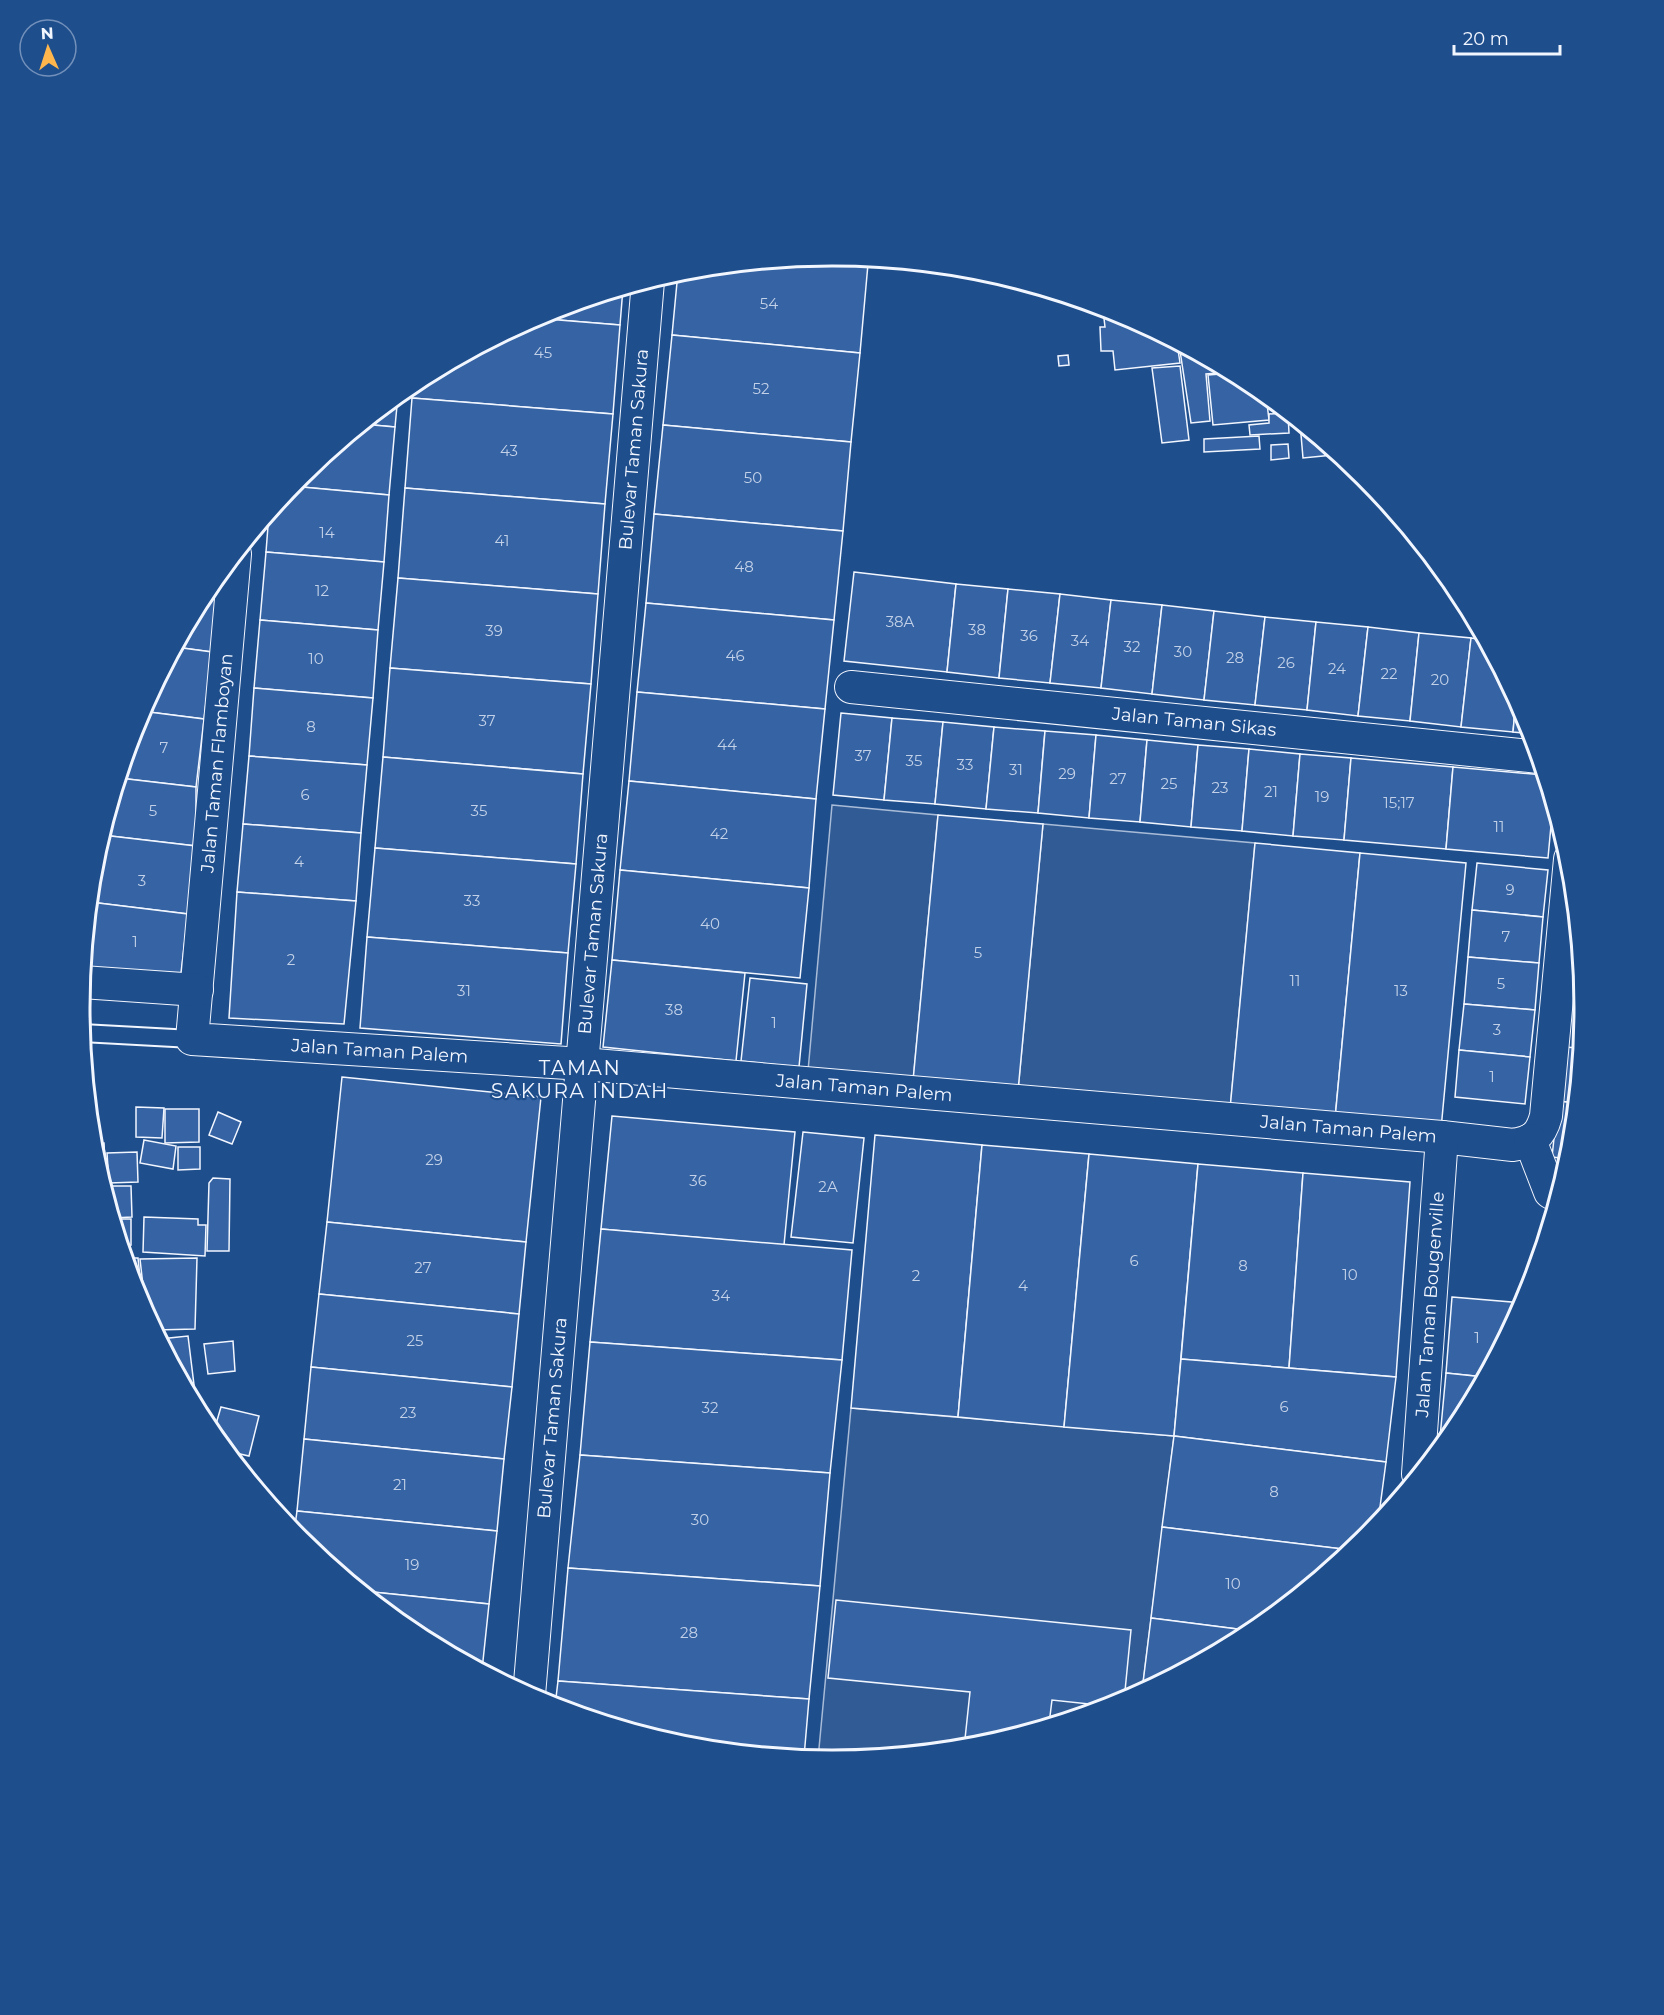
<svg xmlns="http://www.w3.org/2000/svg" width="1664" height="2015" viewBox="0 0 1664 2015" font-family="Montserrat,sans-serif">
<rect width="100%" height="100%" fill="#1f4e8c"/>
<g fill="#305b95" stroke="#a8bbd7" stroke-width="1.5">
<path d="M832 805 938 815 913 1081 808 1071Z"/>
<path d="M1043 824 1255 843 1230 1109 1018 1091Z"/>
<path d="M851 1408 1174 1436 1142 1691 1120 1703 978 1746 832 1760 818 1759Z"/>
</g>
<g fill="#3563a3" stroke="#f2f6ff" stroke-width="1.5">
<path d="M832 255 869 259 868 264 802 258Z"/>
<path d="M802 258 868 264 860 353 672 335 678 272 686 269Z"/>
<path d="M623 288 620 325 534 318 544 312Z"/>
<path d="M1110 309 1120 312 1136 321 1137 323H1140L1177 343 1180 363 1115 370 1113 351H1101L1100 327H1105L1103 310Z"/>
<path d="M534 318 620 325 613 414 412 398 414 382Z"/>
<path d="M672 335 860 353 851 442 663 425Z"/>
<path d="M1179 344 1231 372 1206 374 1210 421 1191 423Z"/>
<path d="M1068 355 1069 365 1059 366 1058 356Z"/>
<path d="M1180 366 1189 440 1162 443 1152 368Z"/>
<path d="M1233 373 1250 382 1266 395 1269 420 1213 425 1208 375Z"/>
<path d="M398 395 395 427 362 424Z"/>
<path d="M412 398 613 414 605 504 405 488Z"/>
<path d="M1288 413 1289 433 1250 435 1249 425 1269 423V414Z"/>
<path d="M1300 423 1332 449 1333 455 1303 458Z"/>
<path d="M362 424 395 427 389 495 291 486 300 475Z"/>
<path d="M663 425 851 442 843 531 654 514Z"/>
<path d="M1259 436 1260 449 1204 452V439Z"/>
<path d="M1288 444 1289 458 1271 460V445Z"/>
<path d="M291 486 389 495 384 562 266 552 269 513Z"/>
<path d="M405 488 605 504 598 594 398 578Z"/>
<path d="M654 514 843 531 834 620 646 603Z"/>
<path d="M266 552 384 562 378 630 260 620Z"/>
<path d="M854 572 956 584 947 672 844 661Z"/>
<path d="M398 578 598 594 591 684 390 668Z"/>
<path d="M212 583 221 584 212 652 175 647 207 589Z"/>
<path d="M956 584 1008 589 999 678 947 672Z"/>
<path d="M1008 589 1060 594 1050 683 999 678Z"/>
<path d="M1060 594 1111 600 1101 688 1050 683Z"/>
<path d="M1111 600 1162 605 1152 694 1101 688Z"/>
<path d="M646 603 834 620 825 709 637 692Z"/>
<path d="M1162 605 1214 611 1204 700 1152 694Z"/>
<path d="M1214 611 1265 617 1255 705 1204 700Z"/>
<path d="M1265 617 1316 622 1307 710 1255 705Z"/>
<path d="M260 620 378 630 373 698 254 688Z"/>
<path d="M1316 622 1368 627 1358 716 1307 710Z"/>
<path d="M1368 627 1419 633 1410 721 1358 716Z"/>
<path d="M1419 633 1471 638 1461 727 1410 721Z"/>
<path d="M1471 638 1485 640 1516 699 1513 732 1461 727Z"/>
<path d="M175 647 212 652 204 719 141 711Z"/>
<path d="M390 668 591 684 583 774 383 757Z"/>
<path d="M254 688 373 698 367 765 249 756Z"/>
<path d="M637 692 825 709 816 799 629 781Z"/>
<path d="M1516 699 1527 720 1532 734 1513 732Z"/>
<path d="M141 711 204 719 196 787 119 778 137 719Z"/>
<path d="M841 713 892 718 884 800 833 795Z"/>
<path d="M892 718 943 722 935 804 884 800Z"/>
<path d="M943 722 994 727 986 809 935 804Z"/>
<path d="M994 727 1045 731 1038 813 986 809Z"/>
<path d="M1045 731 1096 735 1089 818 1038 813Z"/>
<path d="M1096 735 1147 740 1140 822 1089 818Z"/>
<path d="M1147 740 1198 745 1191 827 1140 822Z"/>
<path d="M1198 745 1249 749 1242 831 1191 827Z"/>
<path d="M1249 749 1300 754 1293 836 1242 831Z"/>
<path d="M1300 754 1351 758 1344 840 1293 836Z"/>
<path d="M249 756 367 765 361 833 243 824Z"/>
<path d="M383 757 583 774 576 864 375 848Z"/>
<path d="M1351 758 1453 767 1446 849 1344 840Z"/>
<path d="M1453 767 1544 775 1553 804 1548 858 1446 849Z"/>
<path d="M119 778 196 787V846L102 835Z"/>
<path d="M629 781 816 799 809 888 620 870Z"/>
<path d="M938 815 1043 824 1018 1091 913 1081Z"/>
<path d="M243 824 361 833 356 901 237 892Z"/>
<path d="M102 835 196 846 188 914 90 902 94 860Z"/>
<path d="M1255 843 1360 853 1335 1119 1230 1109Z"/>
<path d="M375 848 576 864 568 953 367 937Z"/>
<path d="M1360 853 1466 863 1441 1129 1335 1119Z"/>
<path d="M1477 863 1548 870 1543 917 1472 910Z"/>
<path d="M620 870 809 888 800 978 612 960Z"/>
<path d="M237 892 356 901 344 1024 229 1018Z"/>
<path d="M90 902 188 914 180 981 83 970Z"/>
<path d="M1472 910 1543 917 1539 963 1468 957Z"/>
<path d="M1577 936 1583 993 1570 991Z"/>
<path d="M367 937 568 953 561 1044 360 1028Z"/>
<path d="M1468 957 1539 963 1535 1010 1464 1004Z"/>
<path d="M612 960 745 973 736 1061 603 1047Z"/>
<path d="M750 978 807 984 799 1067 741 1061Z"/>
<path d="M1464 1004 1535 1010 1530 1057 1459 1050Z"/>
<path d="M1564 1047 1580 1048 1575 1103 1558 1101Z"/>
<path d="M1459 1050 1530 1057 1525 1104 1455 1097Z"/>
<path d="M342 1077 541 1097 526 1242 327 1222Z"/>
<path d="M1558 1101 1575 1103 1569 1159 1552 1157Z"/>
<path d="M136 1107 164 1108 162 1138 136 1137Z"/>
<path d="M165 1109H199V1142L165 1143Z"/>
<path d="M218 1112 241 1122 232 1144 209 1135Z"/>
<path d="M612 1116 795 1132 784 1245 601 1229Z"/>
<path d="M803 1132 864 1138 853 1243 791 1237Z"/>
<path d="M875 1135 982 1145 958 1417 851 1408Z"/>
<path d="M144 1140 176 1146 173 1169 140 1163Z"/>
<path d="M104 1143 105 1163H97L93 1144Z"/>
<path d="M982 1145 1089 1154 1064 1427 958 1417Z"/>
<path d="M178 1147H200V1169L178 1170Z"/>
<path d="M137 1152 138 1182 109 1183 107 1153Z"/>
<path d="M1089 1154 1198 1164 1174 1436 1064 1427Z"/>
<path d="M106 1163 108 1186H104L97 1164Z"/>
<path d="M1198 1164 1303 1173 1289 1368 1181 1359Z"/>
<path d="M1303 1173 1410 1182 1396 1377 1289 1368Z"/>
<path d="M213 1178 230 1179 229 1251H207L209 1183Z"/>
<path d="M104 1186H131L132 1217 113 1218Z"/>
<path d="M144 1217 198 1219V1225H206L205 1256 143 1252Z"/>
<path d="M114 1219H131V1245L122 1246Z"/>
<path d="M327 1222 526 1242 519 1314 319 1294Z"/>
<path d="M601 1229 852 1250 842 1360 590 1342Z"/>
<path d="M125 1258H138L143 1307 137 1295Z"/>
<path d="M197 1258 195 1329 155 1330 146 1313 140 1259Z"/>
<path d="M319 1294 519 1314 512 1387 311 1367Z"/>
<path d="M1452 1297 1523 1303 1484 1377 1446 1373Z"/>
<path d="M188 1336 195 1393 190 1394 160 1339Z"/>
<path d="M233 1341 235 1371 208 1374 204 1344Z"/>
<path d="M590 1342 842 1360 830 1473 580 1455Z"/>
<path d="M1181 1359 1396 1377 1386 1462 1174 1436Z"/>
<path d="M311 1367 512 1387 504 1459 304 1439Z"/>
<path d="M1446 1373 1484 1377 1457 1426 1439 1448Z"/>
<path d="M221 1407 259 1416 249 1456 227 1451 213 1434Z"/>
<path d="M1174 1436 1386 1462 1378 1522 1364 1540 1351 1550 1162 1527Z"/>
<path d="M304 1439 504 1459 497 1531 297 1511Z"/>
<path d="M580 1455 830 1473 820 1586 568 1568Z"/>
<path d="M297 1511 497 1531 489 1604 363 1591 300 1539 294 1533Z"/>
<path d="M1162 1527 1351 1550 1253 1631 1151 1618Z"/>
<path d="M568 1568 820 1586 809 1699 558 1681Z"/>
<path d="M363 1591 489 1604 482 1670 414 1633Z"/>
<path d="M836 1600 1131 1630 1124 1701 1108 1706 1052 1700 1049 1724 991 1742 965 1739 970 1692 828 1678Z"/>
<path d="M1151 1618 1253 1631 1142 1691Z"/>
<path d="M558 1681 809 1699 804 1757 685 1745 555 1706Z"/>
</g>
<g fill="none" stroke-linecap="round" stroke-linejoin="round">
<g stroke="#f2f6ff" stroke-width="20">
<path id="service" d="M82 1033 192 1039"/>
</g>
<g stroke="#f2f6ff" stroke-width="34">
<g id="minor">
<path id="s1" d="M235 554 192 1039 583 1064 1442 1137 1513 1145C1533 1142 1541 1135 1546 1116L1570 859"/>
<path id="s2" d="M851 687 1539 757"/>
<path d="M82 982 197 990"/>
<path d="M1530 1140 1550 1192 1557 1196"/>
<path id="s3" d="M1418 1474 1442 1137"/>
<path id="s4" d="M529 1695 648 281"/>
</g>
</g>
<use href="#service" stroke="#1f4e8c" stroke-width="16"/>
<use href="#minor" stroke="#1f4e8c" stroke-width="32"/>
</g>
<g text-anchor="middle" stroke-width="4.5" stroke-linejoin="round" paint-order="stroke">
<g font-size="15" fill="#c3d1e8">
<text x="769" y="309">54</text>
<text x="543" y="358">45</text>
<text x="761" y="394">52</text>
<text x="509" y="456">43</text>
<text x="753" y="483">50</text>
<text x="327" y="538">14</text>
<text x="502" y="546">41</text>
<text x="744" y="572">48</text>
<text x="322" y="596">12</text>
<text x="900" y="627">38A</text>
<text x="977" y="635">38</text>
<text x="494" y="636">39</text>
<text x="1029" y="641">36</text>
<text x="1080" y="646">34</text>
<text x="1132" y="652">32</text>
<text x="1183" y="657">30</text>
<text x="735" y="661">46</text>
<text x="1235" y="663">28</text>
<text x="316" y="664">10</text>
<text x="1286" y="668">26</text>
<text x="1337" y="674">24</text>
<text x="1389" y="679">22</text>
<text x="1440" y="685">20</text>
<text x="487" y="726">37</text>
<text x="311" y="732">8</text>
<text x="727" y="750">44</text>
<text x="164" y="753">7</text>
<text x="863" y="761">37</text>
<text x="914" y="766">35</text>
<text x="965" y="770">33</text>
<text x="1016" y="775">31</text>
<text x="1067" y="779">29</text>
<text x="1118" y="784">27</text>
<text x="1169" y="789">25</text>
<text x="1220" y="793">23</text>
<text x="1271" y="797">21</text>
<text x="305" y="800">6</text>
<text x="1322" y="802">19</text>
<text x="1399" y="808">15;17</text>
<text x="153" y="816">5</text>
<text x="479" y="816">35</text>
<text x="1499" y="832">11</text>
<text x="719" y="839">42</text>
<text x="299" y="867">4</text>
<text x="142" y="886">3</text>
<text x="1510" y="895">9</text>
<text x="472" y="906">33</text>
<text x="710" y="929">40</text>
<text x="1506" y="942">7</text>
<text x="135" y="947">1</text>
<text x="978" y="958">5</text>
<text x="291" y="965">2</text>
<text x="1295" y="986">11</text>
<text x="1501" y="989">5</text>
<text x="464" y="996">31</text>
<text x="1401" y="996">13</text>
<text x="674" y="1015">38</text>
<text x="774" y="1028">1</text>
<text x="1497" y="1035">3</text>
<text x="1492" y="1082">1</text>
<text x="434" y="1165">29</text>
<text x="698" y="1186">36</text>
<text x="828" y="1192">2A</text>
<text x="1134" y="1266">6</text>
<text x="1243" y="1271">8</text>
<text x="423" y="1273">27</text>
<text x="1350" y="1280">10</text>
<text x="916" y="1281">2</text>
<text x="1023" y="1291">4</text>
<text x="721" y="1301">34</text>
<text x="1477" y="1343">1</text>
<text x="415" y="1346">25</text>
<text x="1284" y="1412">6</text>
<text x="710" y="1413">32</text>
<text x="408" y="1418">23</text>
<text x="400" y="1490">21</text>
<text x="1274" y="1497">8</text>
<text x="700" y="1525">30</text>
<text x="412" y="1570">19</text>
<text x="1233" y="1589">10</text>
<text x="689" y="1638">28</text>
</g>
<g font-size="18" fill="#f2f6ff" stroke="#1f4e8c">
<text dy="6" stroke="none"><textPath href="#s4" startOffset="1250">Bulevar Taman Sakura</textPath></text>
<text dy="6" stroke="none"><textPath href="#s2" startOffset="345">Jalan Taman Sikas</textPath></text>
<text transform="translate(217 763) rotate(-85)" y="6">Jalan Taman Flamboyan</text>
<text dy="6" stroke="none"><textPath href="#s4" startOffset="764">Bulevar Taman Sakura</textPath></text>
<text dy="6" stroke="none"><textPath href="#s1" startOffset="675">Jalan Taman Palem</textPath></text>
<text dy="6" stroke="none"><textPath href="#s1" startOffset="1161">Jalan Taman Palem</textPath></text>
<text dy="6" stroke="none"><textPath href="#s1" startOffset="1647">Jalan Taman Palem</textPath></text>
<text dy="6" stroke="none"><textPath href="#s3" startOffset="170">Jalan Taman Bougenville</textPath></text>
<text dy="6" stroke="none"><textPath href="#s4" startOffset="278">Bulevar Taman Sakura</textPath></text>
</g>
<g font-size="20" letter-spacing="1.5" fill="#f2f6ff" stroke="#1f4e8c">
<text x="580" y="1075">TAMAN<tspan x="580" dy="23">SAKURA INDAH</tspan></text>
</g>
</g>
<path d="M0 0H1664V2015H0ZM90 1008a742 742 0 1 1 1484 0a742 742 0 1 1-1484 0Z" fill="#1f4e8c" fill-rule="evenodd"/>
<path fill="none" stroke="#f2f6ff" stroke-width="3" d="M90 1008a742 742 0 1 1 1484 0a742 742 0 1 1-1484 0Z"/>
<g transform="translate(48 48) rotate(357)"><circle r="28" fill="#1f4e8c" stroke="#7391ba" stroke-width="1.5"/>
<path d="M0-4.5L10 22L0 15L-10 22Z" fill="#ffb74d"/>
<text y="-9" font-size="16" font-weight="bold" text-anchor="middle" fill="#f2f6ff">N</text>
</g>
<path d="M1454 45v9h106v-9" fill="none" stroke="#f2f6ff" stroke-width="3"/>
<text x="1463" y="45" font-size="18" fill="#f2f6ff" stroke="#1f4e8c" stroke-width="4.5" paint-order="stroke">20 m</text>
</svg>
